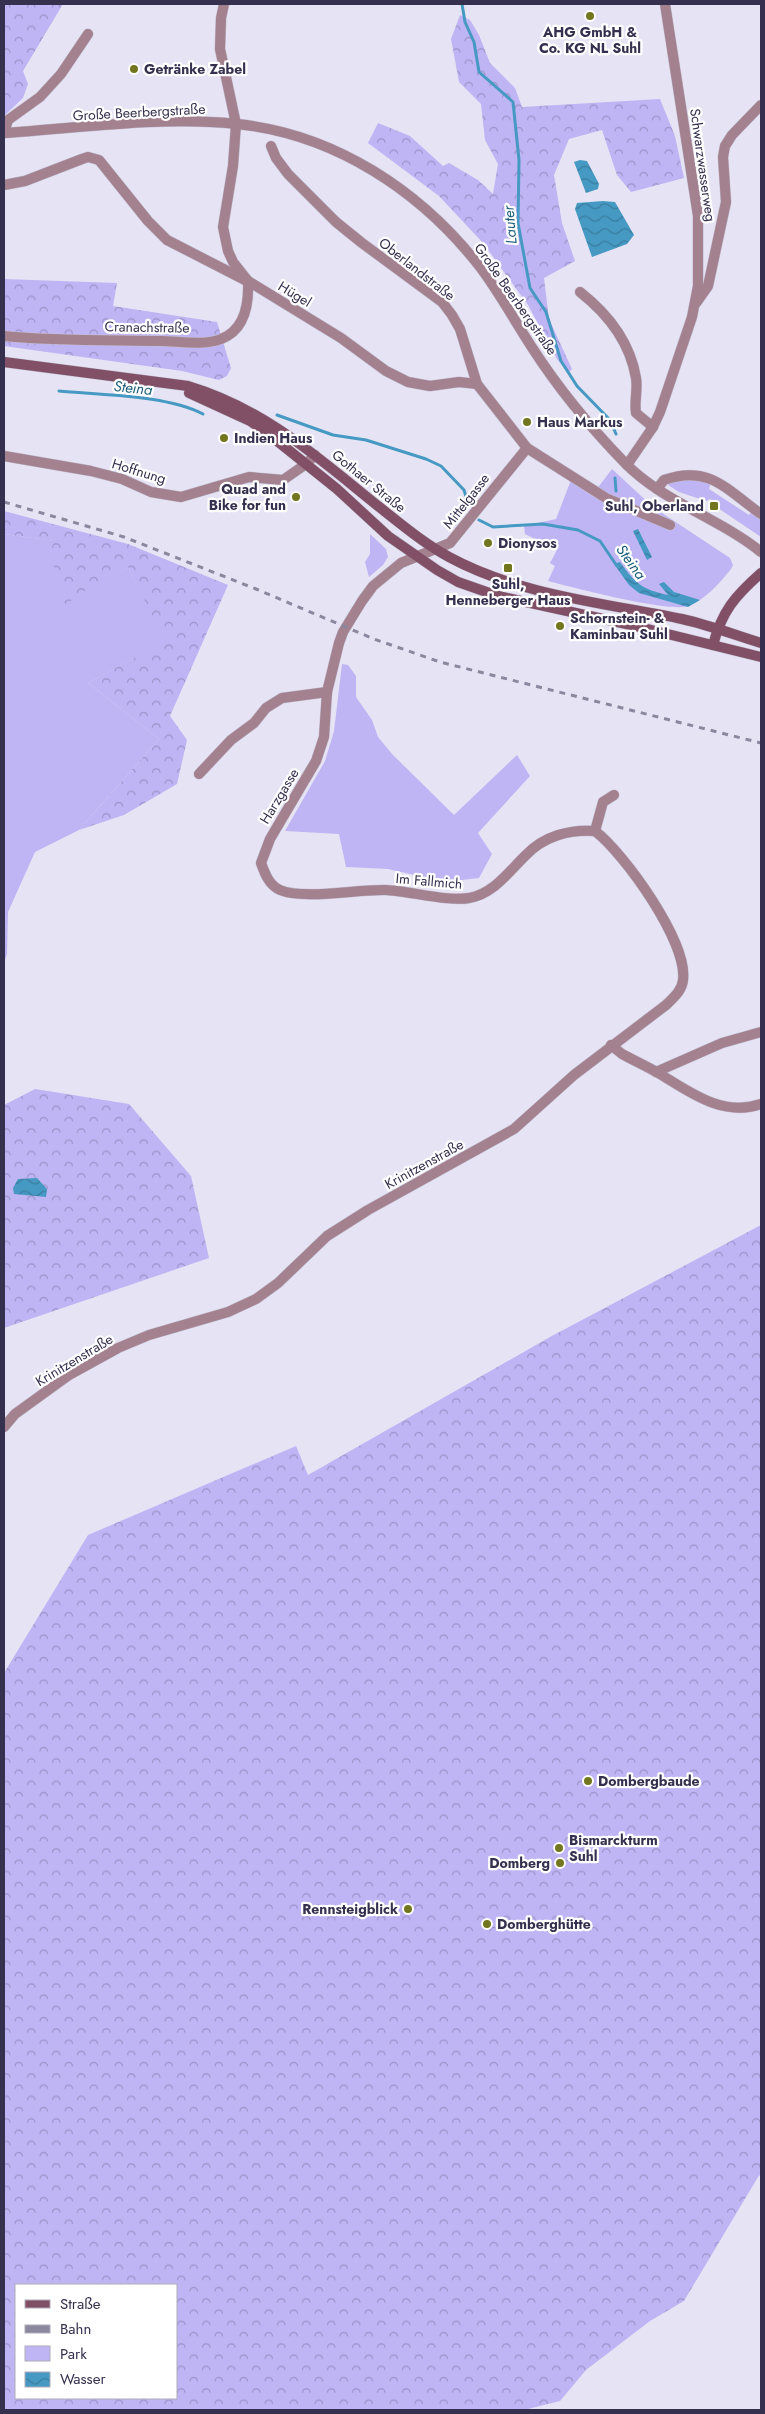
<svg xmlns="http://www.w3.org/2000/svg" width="765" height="2414" viewBox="0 0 765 2414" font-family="Jost,sans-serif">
<defs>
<pattern id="forest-crowns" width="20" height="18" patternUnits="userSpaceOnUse" patternTransform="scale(1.25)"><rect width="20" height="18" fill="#bfb4f4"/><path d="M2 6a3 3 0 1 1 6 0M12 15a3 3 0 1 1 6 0" fill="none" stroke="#9c93c8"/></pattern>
<pattern id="water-waves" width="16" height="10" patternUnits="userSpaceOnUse" patternTransform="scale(1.25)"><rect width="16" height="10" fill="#4599c2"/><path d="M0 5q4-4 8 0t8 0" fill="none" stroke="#3a7da0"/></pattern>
</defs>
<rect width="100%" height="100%" fill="#e6e4f4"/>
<g fill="#bfb4f4">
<path d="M612 469 653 507 730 558 733 565 731 569C720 583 705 600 688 606 670 613 571 587 548 581L555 566 550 563 557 550 525 534 524 526 556 519 571 480 593 494Z"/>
<path d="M685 478 711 482 709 489 749 515 753 510 761 516V537L718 508 720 504 710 499 706 501 679 492 668 485 671 481Z"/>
<path d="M4 534 55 541 109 574 112 578 128 567 166 641 88 683 159 739 79 830 35 852 8 912 7 954 4 963Z"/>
<path d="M370 534 386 549 388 557 383 565 369 577 365 562 370 554Z"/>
<path d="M342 664 348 665 356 676V697L372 720 378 737 392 754 454 815 517 755 530 776 478 833 492 854 479 878 445 882 388 869 346 867 339 834 285 831 325 761 334 731Z"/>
</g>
<g fill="url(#forest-crowns)" fill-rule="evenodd">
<path d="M4 4H63L23 71 28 84 23 98 4 116Z"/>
<path d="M460 15 470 20 479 35 490 63 515 88 522 107 660 99 675 136 684 178 631 192 617 175 602 130 569 139 554 175 562 223 575 261 544 278 549 319 572 369 568 373 557 359 528 305 483 243 439 196 368 143 378 123 410 136 443 166 449 163 478 180 493 194 498 164 485 140 481 104 459 82 451 39Z"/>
<path d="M4 279 117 283 113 306 217 322 231 368 227 376 219 380 182 371 4 346Z"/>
<path d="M4 511 128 544 228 585 170 716 187 740 177 784 124 815 79 830 159 739 88 683 165 641 128 567 112 579 109 574 65 605 50 554 54 541 4 534Z"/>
<path d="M35 1089 129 1104 191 1176 209 1258 4 1328V1105Z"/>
<path d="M761 1225V2174L758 2177 684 2301 650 2321 586 2370 560 2401 524 2410H4V1673L88 1535 296 1446 308 1475 550 1337ZM176 2285V2398H16V2285Z"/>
</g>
<g fill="url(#water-waves)">
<path d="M580 160 587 161 599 184 598 189 586 193 574 162Z"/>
<path d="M603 201 615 202 634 235 627 244 592 257 575 209 577 203Z"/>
<path d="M638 529 652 557 647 560 633 531Z"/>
<path d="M620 562C636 584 641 589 668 595L659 584 664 582 674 592 700 600 688 607 639 593 629 585 614 564Z"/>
<path d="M37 1178 47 1189 46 1197 14 1194 13 1188 18 1179Z"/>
</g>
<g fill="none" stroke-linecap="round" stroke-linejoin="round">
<g stroke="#4599c2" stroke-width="3">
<path d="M462 4 465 22 474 42 479 72 513 102 519 160 518 223 530 288 546 312 561 361 577 386 610 420 616 434"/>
<path d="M59 391C101 395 167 395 203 414"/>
<path d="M277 415 333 435 366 440 426 459 441 466 464 490 468 503"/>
<path d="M615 478 616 491"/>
<path d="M479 520 493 527 543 524 578 530 600 541 617 566"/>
</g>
<g stroke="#c3c0d3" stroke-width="11">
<g id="minor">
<path d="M224 4 221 18 220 49 236 124 233 166 223 227 228 251 233 262 248 281 341 338 386 371 408 382 430 386 459 382 477 384"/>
<path d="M4 133 8 120 40 97 61 74 88 34"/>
<path d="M271 146 276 158 288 174 336 222 362 243 442 302 452 315 460 329 477 384 527 448 606 498 670 525"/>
<path d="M4 185 25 181 82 159 88 157 99 160 148 221 167 240 245 280"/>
<path d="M580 292C608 314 630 342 636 378 638 390 634 401 636 413L653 427"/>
<path d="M696 303 708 286 726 202 723 157 725 146 732 135 761 105"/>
<path d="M4 336C56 341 108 340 160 341 178 341 204 346 221 339 245 330 249 303 248 281"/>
<path d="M527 448 450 543 401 563 373 586 362 601 343 632 339 643 327 692 324 737 316 761 270 839 261 863C265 874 269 885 280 890 304 900 358 889 386 890 409 891 449 902 469 898 494 894 510 870 526 855 544 836 570 829 595 831"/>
<path d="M4 456 91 471 122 479 151 492 181 497 249 477 283 480 306 464 315 455"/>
<path d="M657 489 664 480C709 464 727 490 761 514"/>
<path d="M199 774 231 740 254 723 266 708 282 698 327 692"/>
<path d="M595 831 603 802 614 795"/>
<path d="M611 1045 622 1054C635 1061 648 1067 660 1074 691 1093 723 1117 761 1104"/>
<path d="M656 1072 722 1043 761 1032"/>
<path d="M4 1427 15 1414 69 1375 118 1348 149 1335 228 1312 256 1299 278 1283 327 1236 368 1210 514 1129 574 1075 666 1005C673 998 682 991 683 980 688 942 624 853 595 831"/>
</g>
</g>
<g stroke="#c3c0d3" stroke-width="11">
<g id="tertiary">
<path d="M4 133C81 128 160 116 237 124 335 134 421 191 480 267 499 292 514 320 531 346 558 388 590 427 625 463 663 502 719 518 761 552"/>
<path d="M627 465 653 427 660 412 692 317 698 286V216L665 4"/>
</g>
</g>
<g stroke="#c3c0d3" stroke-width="11">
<g id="secondary">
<path d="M4 362 188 386C265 409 317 457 378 506 401 524 423 543 449 557 519 595 604 603 682 619 709 625 735 635 761 643"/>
<path d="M189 393 250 421 266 432 337 489 388 536 437 570 458 582 498 596 631 625 761 657"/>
<path d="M713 645C722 611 735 596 761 573"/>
</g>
</g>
<use href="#minor" stroke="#a4818f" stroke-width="10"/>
<use href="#tertiary" stroke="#a4818f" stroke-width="10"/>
<use href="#secondary" stroke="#815066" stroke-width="10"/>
<path stroke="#8b879e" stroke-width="3" stroke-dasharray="6 6" stroke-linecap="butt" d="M4 502 124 537 256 589 374 639 440 662 761 743"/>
</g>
<g fill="#72761e" stroke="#fff" stroke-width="2">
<circle cx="590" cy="16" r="5"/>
<circle cx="134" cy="69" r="5"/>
<circle cx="527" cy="422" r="5"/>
<circle cx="224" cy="438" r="5"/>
<circle cx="296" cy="497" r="5"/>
<rect x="709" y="501" width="10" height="10" rx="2.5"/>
<circle cx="488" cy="543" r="5"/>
<rect x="503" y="563" width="10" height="10" rx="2.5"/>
<circle cx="560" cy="626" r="5"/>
<circle cx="588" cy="1781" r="5"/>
<circle cx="559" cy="1848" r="5"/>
<circle cx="560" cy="1863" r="5"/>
<circle cx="408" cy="1909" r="5"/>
<circle cx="487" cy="1924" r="5"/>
</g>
<g text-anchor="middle" stroke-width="4.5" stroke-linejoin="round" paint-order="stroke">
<g font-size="14" font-weight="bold" fill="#36304f" stroke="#fff" text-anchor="start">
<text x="590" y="37" text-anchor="middle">AHG GmbH &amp;<tspan x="590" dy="16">Co. KG NL Suhl</tspan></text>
<text x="144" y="74">Getränke Zabel</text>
<text x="537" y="427">Haus Markus</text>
<text x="234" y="443">Indien Haus</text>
<text x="286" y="494" text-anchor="end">Quad and<tspan x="286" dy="16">Bike for fun</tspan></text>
<text x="704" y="511" text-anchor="end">Suhl, Oberland</text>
<text x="498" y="548">Dionysos</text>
<text x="508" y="589" text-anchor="middle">Suhl,<tspan x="508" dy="16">Henneberger Haus</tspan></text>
<text x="570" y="623">Schornstein- &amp;<tspan x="570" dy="16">Kaminbau Suhl</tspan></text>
<text x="598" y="1786">Dombergbaude</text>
<text x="569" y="1845">Bismarckturm<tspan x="569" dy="16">Suhl</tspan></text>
<text x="550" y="1868" text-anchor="end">Domberg</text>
<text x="398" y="1914" text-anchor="end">Rennsteigblick</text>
<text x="497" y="1929">Domberghütte</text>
</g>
<g font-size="14" fill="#36304f" stroke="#fff">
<text transform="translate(139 112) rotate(-3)" y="5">Große Beerbergstraße</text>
<text transform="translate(703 165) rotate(82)" y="5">Schwarzwasserweg</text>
<text transform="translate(417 269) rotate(38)" y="5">Oberlandstraße</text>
<text transform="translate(295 294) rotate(31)" y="5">Hügel</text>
<text transform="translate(516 299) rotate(55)" y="5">Große Beerbergstraße</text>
<text transform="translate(147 327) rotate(1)" y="5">Cranachstraße</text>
<text transform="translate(139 471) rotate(17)" y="5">Hoffnung</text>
<text transform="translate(369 481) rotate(39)" y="5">Gothaer Straße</text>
<text transform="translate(466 501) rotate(-52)" y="5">Mittelgasse</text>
<text transform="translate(279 796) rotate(-59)" y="5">Harzgasse</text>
<text transform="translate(429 881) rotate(5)" y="5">Im Fallmich</text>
<text transform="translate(424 1164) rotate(-29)" y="5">Krinitzenstraße</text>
<text transform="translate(74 1360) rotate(-31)" y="5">Krinitzenstraße</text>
</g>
<g font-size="15" font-style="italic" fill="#1c5d7a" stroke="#fff">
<text transform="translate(510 225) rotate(-95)" y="5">Lauter</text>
<text transform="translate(133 388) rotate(6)" y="5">Steina</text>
<text transform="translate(631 562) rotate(54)" y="5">Steina</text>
</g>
</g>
<rect width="765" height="2414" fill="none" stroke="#36304f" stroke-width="10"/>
<rect x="15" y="2284" width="162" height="115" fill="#ffffff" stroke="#afacb9"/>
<rect x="25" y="2300" width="25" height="8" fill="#815066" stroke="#afacb9"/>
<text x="60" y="2309" font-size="15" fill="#36304f">Straße</text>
<rect x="25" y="2325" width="25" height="8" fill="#8b879e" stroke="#afacb9"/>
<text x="60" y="2334" font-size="15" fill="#36304f">Bahn</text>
<rect x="25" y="2346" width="25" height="15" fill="#bfb4f4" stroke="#afacb9"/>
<text x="60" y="2359" font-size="15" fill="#36304f">Park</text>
<rect x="25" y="2372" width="25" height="15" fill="url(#water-waves)" stroke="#afacb9"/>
<text x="60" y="2384" font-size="15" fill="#36304f">Wasser</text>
</svg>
